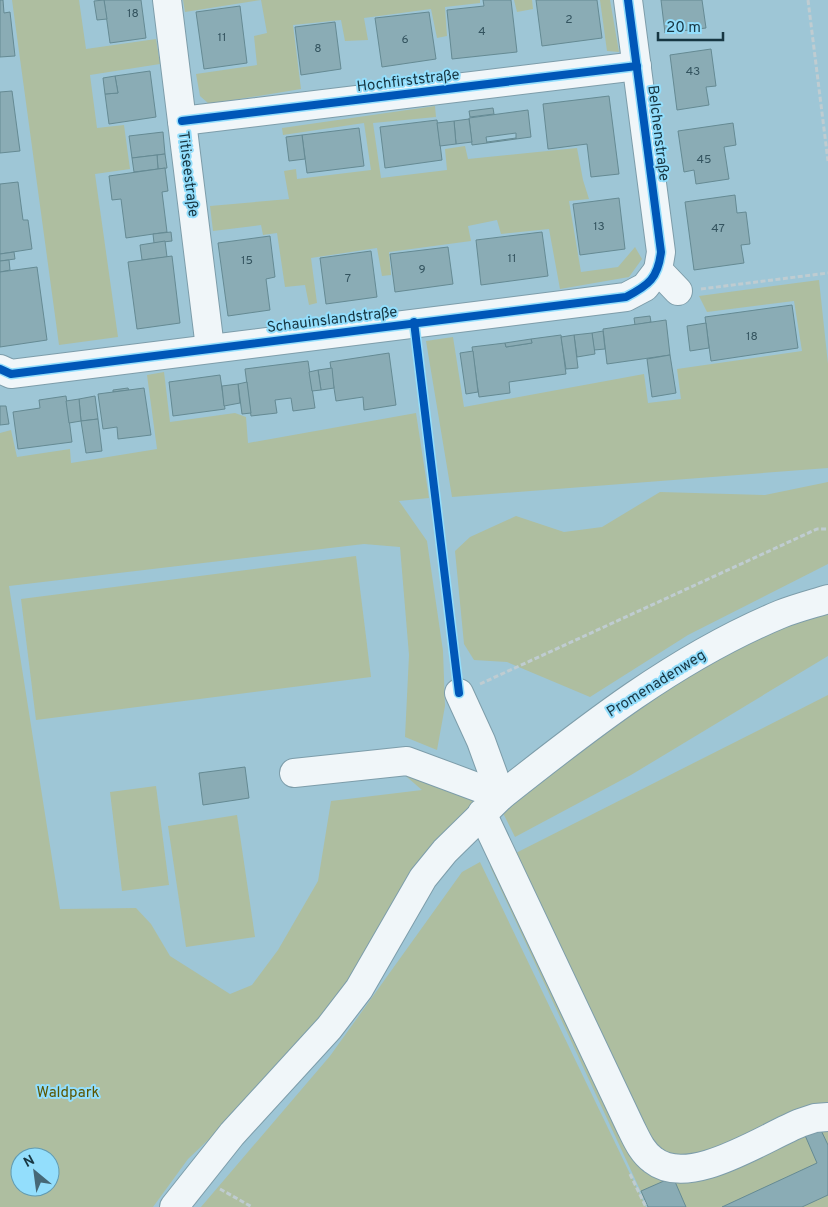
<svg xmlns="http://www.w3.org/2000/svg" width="828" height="1207" viewBox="0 0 828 1207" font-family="Overpass,sans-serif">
<rect width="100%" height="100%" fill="#9ec6d6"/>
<g fill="#aebea0" fill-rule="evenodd">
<path d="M12 0H79L86 49 156 39 160 64 90 75 97 128 124 125 130 169 95 174 118 337 59 345Z"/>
<path d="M183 0H480V3L445 7 447 36 437 38 431 9 364 18 368 40 345 41 341 20 293 25 301 89 209 104 200 96 196 74 257 65 254 36 267 33 261 0 185 12Z"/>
<path d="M514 0H532L533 9 517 12Z"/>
<path d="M600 0H610L619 52 607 51Z"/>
<path d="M435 106 436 117 373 123 381 178 447 170 445 149 465 146 468 159 577 148 583 180 589 199 569 201 581 272 618 267 635 247 642 259 629 277 560 289 549 229 501 234 497 220 468 226 471 241 389 252 391 275 382 276 377 248 311 258 317 303 309 305 305 285 285 287 277 233 263 235 261 225 213 231 210 206 289 199 284 171 296 169 297 179 371 170 364 123 283 135 282 128Z"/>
<path d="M819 280 828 364V468L452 497 426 341 453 337 464 407 644 374 648 403 681 399 677 369 802 351 794 301 707 312 699 296Z"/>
<path d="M164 372 170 422 235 413 246 417 248 443 416 413 429 498 399 501 427 541 443 651 445 706 437 750 405 737 409 655 400 547 364 544 9 586 60 909 136 908 151 924 170 956 230 994 252 985 278 950 318 881 331 801 422 790 400 771 481 797 383 923 348 980 296 1050 244 1106 188 1159 153 1207H0V433L11 430 17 457 70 449 71 463 157 449 147 375ZM20 1157H50V1187H20Z"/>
<path d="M828 482V564L688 635 590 697 507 662 474 660 464 644 455 551 470 537 516 516 564 532 602 527 660 492 765 495Z"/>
<path d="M356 556 371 677 36 720 21 599Z"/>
<path d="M828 613V656L631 775 515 837 503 813 649 698 745 645 803 620Z"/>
<path d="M828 695V1207H648L490 866Z"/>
<path d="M156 786 169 885 122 891 110 792Z"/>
<path d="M237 815 255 937 186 947 168 826Z"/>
<path d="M480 862 646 1207H201L330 1056 462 872Z"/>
</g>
<g fill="#8aacb5" stroke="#658a93">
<path d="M0 0H3L4 13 10 12 15 56 0 57Z"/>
<path d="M104 0H141L146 38 110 43Z"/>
<path d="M104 0 107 19 97 20 94 1Z"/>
<path d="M483 0H511L517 52 452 59 447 10 484 6Z"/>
<path d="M536 0H597L602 38 542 46Z"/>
<path d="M661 0H702L706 28 665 33Z"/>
<path d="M240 6 247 63 204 69 196 12Z"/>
<path d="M429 12 436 59 382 67 375 18Z"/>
<path d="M335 22 341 69 301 75 295 27Z"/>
<path d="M711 49 716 86 706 87 709 105 677 110 670 55Z"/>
<path d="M150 71 156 117 109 124 105 94 118 93 115 76Z"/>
<path d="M115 76 118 93 105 94 103 78Z"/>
<path d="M12 91 20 151 0 153V92Z"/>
<path d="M609 96 619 174 591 177 587 144 548 149 543 104Z"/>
<path d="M493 108 494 114 470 117 469 111Z"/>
<path d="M528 110 531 137 516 139V133L486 137 487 143 472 145 469 118Z"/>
<path d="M469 119 472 142 456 144 454 121Z"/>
<path d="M437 120 442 160 385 168 380 127Z"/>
<path d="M454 121 456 144 440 146 437 123Z"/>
<path d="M733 123 736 145 724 147 729 179 696 184 694 170 684 172 678 131Z"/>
<path d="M359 128 364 166 307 173 302 135Z"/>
<path d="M163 132 165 154 132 158 129 136Z"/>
<path d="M302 135 305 159 289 161 286 137Z"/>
<path d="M516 138V139L487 143V142Z"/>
<path d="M165 154 167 168 158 169 157 155Z"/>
<path d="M157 155 158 169 134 172 132 158Z"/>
<path d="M165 168 168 191 162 192 167 232 126 238 121 199 112 200 109 176Z"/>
<path d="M18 182 23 220H28L32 249 0 254V184Z"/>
<path d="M735 195 737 213 746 212 750 244 741 245 744 263 694 270 685 202Z"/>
<path d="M619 198 625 249 580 255 573 204Z"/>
<path d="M171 232 172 241 154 243 153 234Z"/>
<path d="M542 232 548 276 481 285 476 240Z"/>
<path d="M270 236 275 277 266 279 270 310 228 316 218 243Z"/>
<path d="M165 241 167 257 142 260 140 245Z"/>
<path d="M448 247 453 284 395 292 390 254Z"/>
<path d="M371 251 377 297 326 304 320 258Z"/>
<path d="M14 252 15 259 0 261V254Z"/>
<path d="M172 256 180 323 137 329 128 262Z"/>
<path d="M9 260 10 270 0 272V261Z"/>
<path d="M37 267 47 340 0 347V272Z"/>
<path d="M792 305 798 348 711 361 705 317Z"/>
<path d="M650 316 651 322 635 325 634 318Z"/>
<path d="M666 320 670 355 607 364 603 329Z"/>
<path d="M706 323 709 348 690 351 687 326Z"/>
<path d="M603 331 605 349 594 350 592 333Z"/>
<path d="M592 333 595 354 577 357 574 335Z"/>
<path d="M561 335 566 374 509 382 510 393 479 397 472 347 505 343 506 347 532 343 531 339Z"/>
<path d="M574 335 578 368 566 369 561 337Z"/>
<path d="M531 339 532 343 506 347 505 343Z"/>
<path d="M473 351 478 392 466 394 460 353Z"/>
<path d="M389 353 396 405 364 410 363 397 336 401 330 362Z"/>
<path d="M670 355 676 393 652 397 647 359Z"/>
<path d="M308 361 315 408 293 411 291 398 275 400 277 413 251 416 245 369Z"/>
<path d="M332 368 334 388 321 390 318 370Z"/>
<path d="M318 370 321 390 312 391 309 372Z"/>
<path d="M220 375 225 409 173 416 169 382Z"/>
<path d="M247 382 251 413 242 414 238 384Z"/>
<path d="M238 384 240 403 224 406 222 386Z"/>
<path d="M128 388 129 390 113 392V390Z"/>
<path d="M144 388 151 435 118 439 117 427 103 429 98 394Z"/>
<path d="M66 396 72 442 18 449 13 412 40 408 39 400Z"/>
<path d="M95 396 98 419 81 421 79 399Z"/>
<path d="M79 399 81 421 69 423 66 401Z"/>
<path d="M0 406H6L9 424 0 425Z"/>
<path d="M98 419 102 451 86 453 81 421Z"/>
<path d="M245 767 249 798 203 805 199 773Z"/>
<path d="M819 1126 828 1145V1195L802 1207H722L817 1163 804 1133Z"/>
<path d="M673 1177 686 1207H648L641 1191Z"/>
</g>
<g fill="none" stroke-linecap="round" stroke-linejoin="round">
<g stroke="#7d9daa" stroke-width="30">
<g id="minor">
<path d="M167 0 210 348"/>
<path d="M628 0 661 252 658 270"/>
<path d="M182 121 637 66"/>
<path d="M658 270 678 291"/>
<path d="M0 369 11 374 626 297 645 287 658 270"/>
<path d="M294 773 407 761 501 796C588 727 677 657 781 614 796 608 812 604 828 599"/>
<path d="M482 813 631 1128C637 1140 642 1152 653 1160 689 1189 763 1138 800 1123L815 1118 828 1117"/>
<path d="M174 1207 232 1134 329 1028 359 989 423 878 445 851 501 796 481 741 459 693"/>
</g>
</g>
<g stroke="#bfccd1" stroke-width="3" stroke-dasharray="5 2.5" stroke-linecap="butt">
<path d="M808 0 828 161"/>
<path d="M701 289 828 273"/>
<path d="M480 684 817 529H828"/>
<path d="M630 1174 646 1207"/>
<path d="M220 1189 252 1207"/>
</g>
<use href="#minor" stroke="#f0f6f9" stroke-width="28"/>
<g stroke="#93defc" stroke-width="11">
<g id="cycleway">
<path d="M182 121 637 66"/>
<path d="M414 322 459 693"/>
<path d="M0 369 11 374 626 297C649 285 658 278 661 252L628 0"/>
</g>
</g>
<use href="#cycleway" stroke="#0057b8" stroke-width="8"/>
</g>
<g text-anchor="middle" stroke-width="4" stroke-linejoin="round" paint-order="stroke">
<g font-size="12" fill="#34545f">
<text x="133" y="17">18</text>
<text x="569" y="23">2</text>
<text x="482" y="35">4</text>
<text x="222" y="41">11</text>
<text x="405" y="43">6</text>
<text x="318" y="52">8</text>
<text x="693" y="75">43</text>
<text x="704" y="163">45</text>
<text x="599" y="230">13</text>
<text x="718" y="232">47</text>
<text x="512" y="262">11</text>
<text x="247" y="264">15</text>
<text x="422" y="273">9</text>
<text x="348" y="282">7</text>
<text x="752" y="340">18</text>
</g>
<g font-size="15" fill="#173642" stroke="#93defc">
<text transform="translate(408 80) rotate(-7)" y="5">Hochfirststraße</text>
<text transform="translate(659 133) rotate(83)" y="5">Belchenstraße</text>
<text transform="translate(189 174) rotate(83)" y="5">Titiseestraße</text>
<text transform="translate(332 319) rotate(-7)" y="5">Schauinslandstraße</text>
<text transform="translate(656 683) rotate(-32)" y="5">Promenadenweg</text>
</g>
<g font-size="15" fill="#5b5500" stroke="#93defc">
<text x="68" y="1097">Waldpark</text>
</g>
</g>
<g transform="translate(35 1172) rotate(331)"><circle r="24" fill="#93defc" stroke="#619bb2"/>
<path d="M0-4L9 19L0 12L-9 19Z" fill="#466876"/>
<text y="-8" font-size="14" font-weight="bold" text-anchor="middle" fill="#173642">N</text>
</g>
<path d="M658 32v8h65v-8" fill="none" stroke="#173642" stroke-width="2.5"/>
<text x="666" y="32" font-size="15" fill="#173642" stroke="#93defc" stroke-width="4" paint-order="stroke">20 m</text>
</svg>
